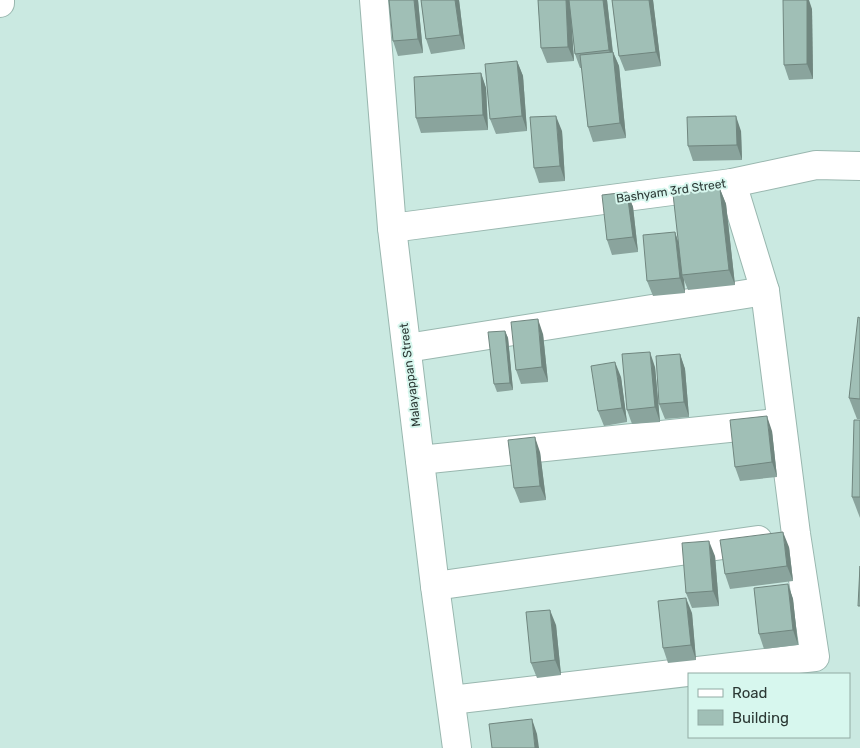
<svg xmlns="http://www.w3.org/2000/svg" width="860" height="748" viewBox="0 0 860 748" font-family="Rubik,sans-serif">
<rect width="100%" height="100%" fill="#cae9e1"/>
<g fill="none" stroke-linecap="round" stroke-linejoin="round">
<g stroke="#99b7af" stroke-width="30">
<g id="minor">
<path d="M0 3V0"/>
<path d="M392 228 732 183 816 165 860 166"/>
<path d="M407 348 765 291"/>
<path d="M420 460 767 424"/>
<path d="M435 586 758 540"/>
<path d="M451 700 815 657 796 534 765 291 732 183"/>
</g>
</g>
<g stroke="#99b7af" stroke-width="30">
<path id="tertiary" d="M374 0 392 228 435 586 457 748"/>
</g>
<use href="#minor" stroke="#fff" stroke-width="28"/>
<use href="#tertiary" stroke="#fff" stroke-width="28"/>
</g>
<g fill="#8aa49d">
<path d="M389 0H418L423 53 398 56 393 41Z"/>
<path d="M421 0H459L465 49 431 54 426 39Z"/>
<path d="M538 0H607L613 52 619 66 626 138 593 142 588 127 582 68H580L575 54 571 22 574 61 547 63 541 48Z"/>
<path d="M612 0H653L661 66 625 71 619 56Z"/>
<path d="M812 9 813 79 789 80 784 65Z"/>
<path d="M517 61 523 76 527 131 496 134 490 119Z"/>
<path d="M481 73 486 88 488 130 421 133 416 118Z"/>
<path d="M562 131 565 181 539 183 534 168Z"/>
<path d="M741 131 742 160 693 161 688 146Z"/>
<path d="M720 189 726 204 735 285 688 290 684 280 685 293 653 296 647 281 675 232 678 242Z"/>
<path d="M627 192 633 207 638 252 612 255 607 240Z"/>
<path d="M860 318V419H857L849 398Z"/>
<path d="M505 331 508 338 513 390 497 392 494 384Z"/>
<path d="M543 334 548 382 521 384 516 370Z"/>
<path d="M680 354 685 369 689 417 665 419 659 404Z"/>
<path d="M655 367 660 422 632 424 627 410Z"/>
<path d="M621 377 627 422 604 426 598 411Z"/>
<path d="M860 420V518L852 497Z"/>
<path d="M772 431 777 477 740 481 735 467Z"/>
<path d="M540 452 546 500 520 503 514 488Z"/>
<path d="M789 547 793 581 730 589 725 574Z"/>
<path d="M715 556 719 606 692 608 686 593Z"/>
<path d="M788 584 793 599 798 645 764 649 759 634Z"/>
<path d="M692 613 696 660 668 663 663 648Z"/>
<path d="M556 625 561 675 537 678 531 663Z"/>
</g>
<g fill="#70867f">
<path d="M414 0H418L423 53 418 39Z"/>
<path d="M455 0H459L465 49 460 35Z"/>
<path d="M566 0H570L574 61 568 47Z"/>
<path d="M603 0H607L614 64 609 50Z"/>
<path d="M649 0H653L661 66 656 52Z"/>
<path d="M807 0H809L812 9 813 79 807 64Z"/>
<path d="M613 52 619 66 626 138 620 123Z"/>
<path d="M517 61 523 76 527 131 522 116Z"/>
<path d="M481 73 486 88 488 130 483 115Z"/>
<path d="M556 116 562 131 565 181 560 166Z"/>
<path d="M736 116 741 131 742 160 737 145Z"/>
<path d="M720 189 726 204 735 285 729 270Z"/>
<path d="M627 192 633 207 638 252 633 237Z"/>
<path d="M675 232 680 247 682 275 684 280 685 293 680 278Z"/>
<path d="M538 319 543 334 548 382 542 367Z"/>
<path d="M505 331 508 338 513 390 510 383Z"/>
<path d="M650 352 655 367 660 422 655 407Z"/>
<path d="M680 354 685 369 689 417 684 402Z"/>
<path d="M615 362 621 377 627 422 622 408Z"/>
<path d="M767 416 772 431 777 477 772 462Z"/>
<path d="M535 437 540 452 546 500 540 486Z"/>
<path d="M783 532 789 547 793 581 787 566Z"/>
<path d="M709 541 715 556 719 606 713 591Z"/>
<path d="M788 584 793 599 798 645 793 630Z"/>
<path d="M686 598 692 613 696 660 691 645Z"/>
<path d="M550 610 556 625 561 675 555 660Z"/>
<path d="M532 719 537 734 539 748H535Z"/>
</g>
<g fill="#a0bfb6" stroke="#70867f">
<path d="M389 0H414L418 39 393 41Z"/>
<path d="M421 0H455L460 35 426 39Z"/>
<path d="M538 0H566L568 47 541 48Z"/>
<path d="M569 0H603L609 50 575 54Z"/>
<path d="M612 0H649L656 52 619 56Z"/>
<path d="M783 0H807V64L784 65Z"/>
<path d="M613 52 620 123 588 127 580 55Z"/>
<path d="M517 61 522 116 490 119 485 64Z"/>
<path d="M481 73 483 115 416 118 414 77Z"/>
<path d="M556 116 560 166 534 168 530 117Z"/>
<path d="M736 116 737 145 688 146 687 117Z"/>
<path d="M720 189 729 270 682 275 673 194Z"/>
<path d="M627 192 633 237 607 240 602 195Z"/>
<path d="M675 232 680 278 647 281 643 235Z"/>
<path d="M858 317 860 318V399L849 398Z"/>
<path d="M538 319 542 367 516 370 511 322Z"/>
<path d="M505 331 510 383 494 384 488 332Z"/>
<path d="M650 352 655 407 627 410 622 354Z"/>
<path d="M680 354 684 402 659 404 656 356Z"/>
<path d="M615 362 622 408 598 411 591 366Z"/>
<path d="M767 416 772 462 735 467 730 420Z"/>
<path d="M854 420H860V497H852Z"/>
<path d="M535 437 540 486 514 488 508 440Z"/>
<path d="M783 532 787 566 725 574 720 540Z"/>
<path d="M709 541 713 591 686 593 682 543Z"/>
<path d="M860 566V606H858Z"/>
<path d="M788 584 793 630 759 634 754 588Z"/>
<path d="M686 598 691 645 663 648 658 601Z"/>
<path d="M550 610 555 660 531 663 526 612Z"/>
<path d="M532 719 535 748H492L489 724Z"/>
</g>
<g text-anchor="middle" stroke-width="4" stroke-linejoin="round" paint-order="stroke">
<g font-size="12" fill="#2b3834" stroke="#d7f7ee">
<text transform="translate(671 191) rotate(-8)" y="4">Bashyam 3rd Street</text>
<text transform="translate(410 375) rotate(-97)" y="4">Malayappan Street</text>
</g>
</g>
<rect x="688" y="673" width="162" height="65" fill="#d7f7ee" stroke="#92aba4"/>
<rect x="698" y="689" width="25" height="8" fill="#ffffff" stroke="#92aba4"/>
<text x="732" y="698" font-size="15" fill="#2b3834">Road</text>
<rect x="698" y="710" width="25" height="15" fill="#a0bfb6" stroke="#92aba4"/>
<text x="732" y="723" font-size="15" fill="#2b3834">Building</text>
</svg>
